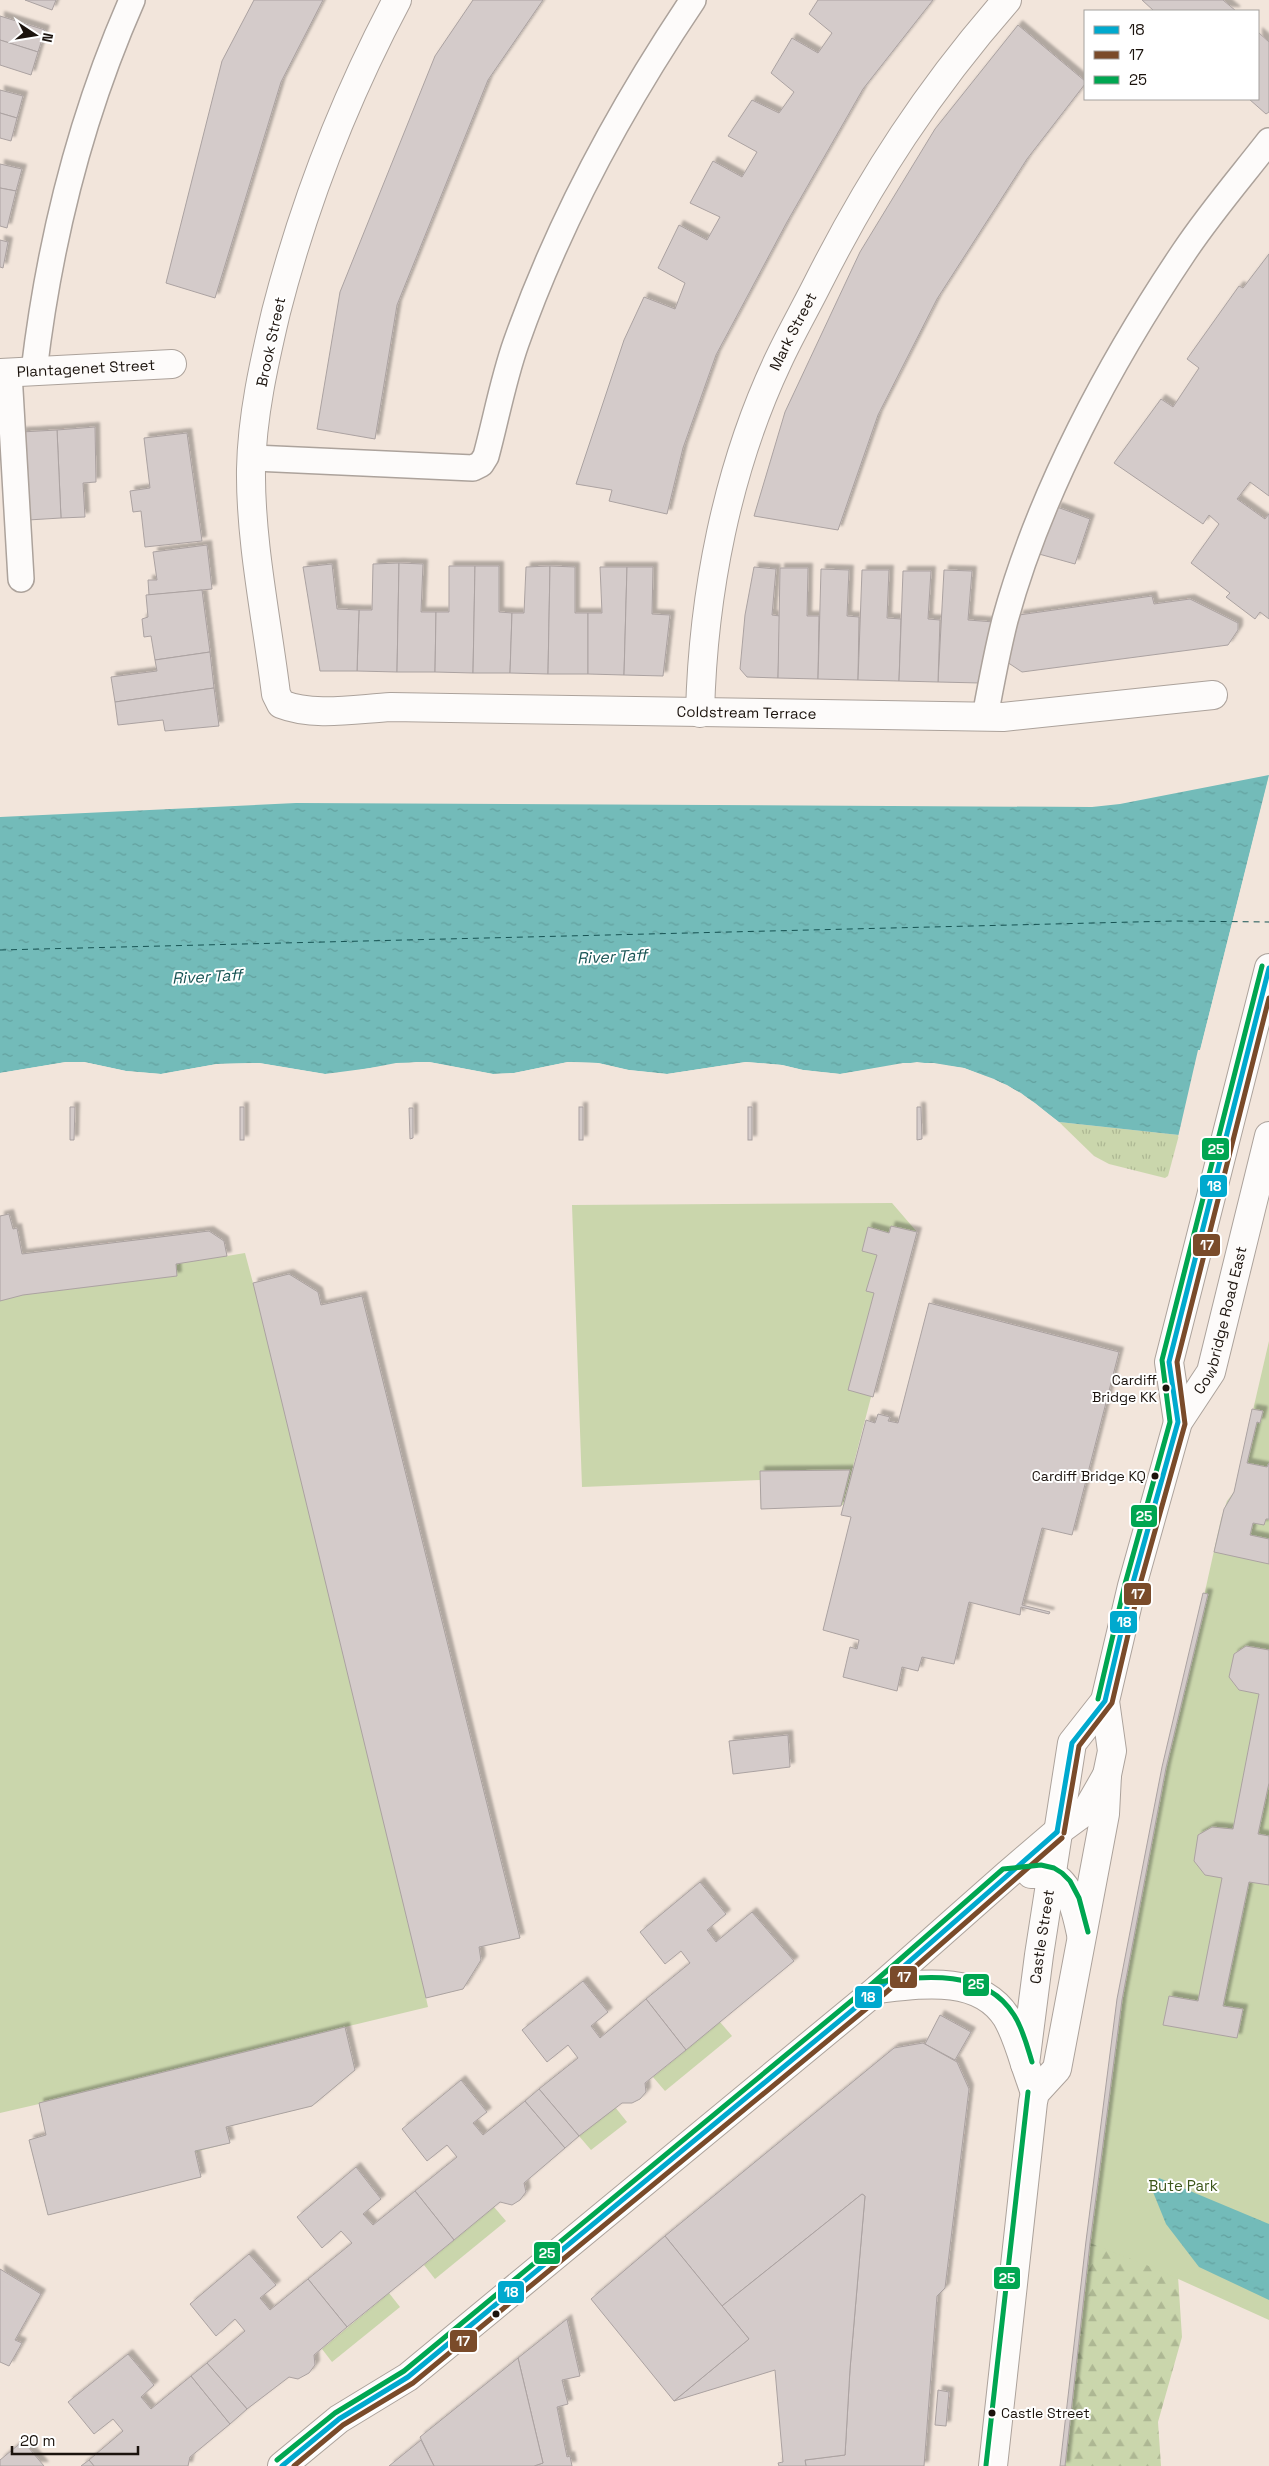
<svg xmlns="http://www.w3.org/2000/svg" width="1269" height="2466" viewBox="0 0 1269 2466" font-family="'Space Grotesk',sans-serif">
<defs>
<pattern id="grass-tufts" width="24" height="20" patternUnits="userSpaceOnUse" patternTransform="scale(1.25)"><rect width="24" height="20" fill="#cad6ac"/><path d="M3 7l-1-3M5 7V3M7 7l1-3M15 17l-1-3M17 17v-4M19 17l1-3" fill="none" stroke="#adb793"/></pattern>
<pattern id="forest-firs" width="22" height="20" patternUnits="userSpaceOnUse" patternTransform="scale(1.25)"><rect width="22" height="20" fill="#cad6ac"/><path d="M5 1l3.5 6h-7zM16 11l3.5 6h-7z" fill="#adb793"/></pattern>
<pattern id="water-ripples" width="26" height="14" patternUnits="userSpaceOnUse" patternTransform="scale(1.25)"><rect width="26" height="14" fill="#73bbb9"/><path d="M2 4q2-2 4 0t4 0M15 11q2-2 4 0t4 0" fill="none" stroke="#63a09e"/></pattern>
<filter id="shadow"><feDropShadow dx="4.5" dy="-4.5" stdDeviation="1" flood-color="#0004"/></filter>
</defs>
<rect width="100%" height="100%" fill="#f2e5db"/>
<path fill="url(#grass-tufts)" d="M1059 1122 1179 1135 1168 1176 1165 1178 1109 1164 1094 1156Z"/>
<path fill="url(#forest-firs)" d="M1113 2103 1176 2246 1182 2337 1158 2422 1161 2466H1065L1090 2243Z"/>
<g fill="#cad6ac">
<path d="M892 1203 917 1232 873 1397H871L843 1505 761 1509 760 1480 582 1487 572 1205Z"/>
<path d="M9 1214 13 1229 17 1228 22 1254 209 1231 224 1241 227 1256 245 1253 253 1283 289 1274 318 1292 321 1305 362 1296 520 1938 479 1947 481 1960 463 1989 426 1998 428 2007 345 2027 355 2070 312 2106 226 2127 230 2143 195 2152 201 2177 48 2215 29 2140 46 2135 39 2104 0 2113V1216Z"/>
<path d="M1269 1341V2320L1154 2268 1090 2243 1122 2000 1166 1768 1221 1519 1227 1501 1234 1492Z"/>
<path d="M720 2022 732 2036 665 2091 653 2077Z"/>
<path d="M615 2107 627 2122 591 2150 579 2136Z"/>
<path d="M494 2207 506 2221 435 2279 424 2265Z"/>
<path d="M389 2293 400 2307 332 2362 322 2349Z"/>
</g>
<g fill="url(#water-ripples)">
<path d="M1269 775 1179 1135 1059 1122 1021 1093 994 1079 964 1068 917 1062 840 1074 803 1070 782 1065 746 1062 667 1074 628 1070 598 1063 568 1062 514 1073 493 1074 429 1062H416L325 1074 259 1063 217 1064 161 1074 126 1071 84 1062H66L0 1073V817L296 803 1092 807 1120 804Z"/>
<path d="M1159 2178 1269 2224V2300L1199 2267 1166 2224 1153 2192Z"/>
</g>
<g fill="#f2e5db">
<path d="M1269 777V787L1251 860 1225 953 1203 1051 1200 1053 1181 1136 1178 1137 1198 1050H1200Z"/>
<path d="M66 1062H84L126 1071 161 1074 217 1064 259 1063 325 1074 344 1073 396 1063 429 1062 493 1074 514 1073 568 1062 598 1063 629 1070 667 1074 746 1062 782 1065 803 1070 840 1074 903 1063H934L964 1068 1007 1085 1035 1103 1062 1125H1057L1020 1096 993 1081 964 1070 917 1064 840 1076 802 1073 781 1067 746 1064 667 1076 628 1072 598 1065 568 1064 514 1076H494L429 1065H397L345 1076 325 1077 259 1065 218 1066 161 1076 125 1073 83 1064H66L0 1076V1073Z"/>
</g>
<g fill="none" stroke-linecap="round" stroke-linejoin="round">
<path stroke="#165353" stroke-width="1" stroke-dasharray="6 5" stroke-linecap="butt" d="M0 950 1174 921 1269 922"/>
</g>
<g fill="#d4cbca" stroke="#aba2a1" filter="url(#shadow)">
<path d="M25 0H56L52 10Z"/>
<path d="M254 0H323L281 82 215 298 166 283 222 61Z"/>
<path d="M473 0H543L488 80 397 305 375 439 317 429 340 292 435 56Z"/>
<path d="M818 0H933L863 89 787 222 716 355 683 448 667 514 609 501 612 490 576 484 624 340 644 297 675 309 685 283 658 268 679 225 707 240 720 217 690 203 713 161 742 177 757 152 728 136 752 100 779 113 794 92 771 73 792 38 818 53 832 33 809 14Z"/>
<path d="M1142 0H1223L1236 11H1154Z"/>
<path d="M0 16 45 30 38 52 0 40Z"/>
<path d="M1018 25 1085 81V84L1027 159 937 299 878 415 838 530 754 516 785 412 860 252 935 129Z"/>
<path d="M1258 32 1269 42V112L1266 114 1249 99H1258Z"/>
<path d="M0 40 38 52 31 75 0 65Z"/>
<path d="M0 90 23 96 17 118 0 113Z"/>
<path d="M0 113 17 118 11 141 0 138Z"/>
<path d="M0 164 22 169 16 191 0 188Z"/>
<path d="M0 188 16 191 7 228 0 226Z"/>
<path d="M0 240 8 242 3 268 0 267Z"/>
<path d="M1269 254V496L1250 482 1237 499 1265 519 1269 514V619L1260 612 1255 619 1226 597 1230 593 1191 563 1219 524 1209 515 1203 524 1114 463 1161 399 1173 407 1199 368 1187 359 1239 286 1243 288Z"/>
<path d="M95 427 96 482 83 483 85 517 61 518 57 430Z"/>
<path d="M57 430 61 518 28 520 21 432Z"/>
<path d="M187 433 202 541 145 547 141 511 133 512 130 491 150 488 144 438Z"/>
<path d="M1057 507 1090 519 1075 564 1039 554Z"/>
<path d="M207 545 212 589 149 595 148 580H157L153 552Z"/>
<path d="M399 563 397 672 357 671 359 610H372L373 564Z"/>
<path d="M399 563 423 564 421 612H436L435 672H397Z"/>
<path d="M332 564 337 609 359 610 357 671H320L303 567Z"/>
<path d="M449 566H475L473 673 435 672 436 612H449Z"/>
<path d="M475 566H499V612L512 613 510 673H473Z"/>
<path d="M550 566 548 674 510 673 512 613H524L526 567Z"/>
<path d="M550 566 575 567V613H588V674H548Z"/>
<path d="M600 567H627L624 675 588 674V613H602Z"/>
<path d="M627 567H653L652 614 670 615 663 676 624 675Z"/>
<path d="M754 567 776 569 772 615 780 616 778 678 747 677 740 669 745 615Z"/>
<path d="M780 568H808L807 616H819L818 679 778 678Z"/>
<path d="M821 569 849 570 847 616 859 617 858 680 818 679Z"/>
<path d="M862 570H889L887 618 901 619 899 681 858 680Z"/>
<path d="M944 570 972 571 968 620 994 622 980 683 938 682Z"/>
<path d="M903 571H931L928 619 940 620 938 682 899 681Z"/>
<path d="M202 590 210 652 155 660 151 636 144 637 142 619 148 617 146 595Z"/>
<path d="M1152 596 1154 604 1190 599 1238 623V630L1228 645 1022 672 1007 662 1019 615Z"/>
<path d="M210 652 214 688 115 702 111 677 157 671 155 660Z"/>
<path d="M214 688 219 726 165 731 163 720 118 725 115 702Z"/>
<path d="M70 1107H75L74 1140H70Z"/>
<rect x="240" y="1107" width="4" height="33"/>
<rect x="579" y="1107" width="4" height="33"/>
<rect x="748" y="1107" width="4" height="33"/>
<path d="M917 1107H921L922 1139 917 1140Z"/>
<path d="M409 1108H413V1138L410 1139Z"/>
<path d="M9 1214 13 1229 17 1228 22 1254 209 1231 224 1241 227 1256 176 1264 177 1276 23 1295 0 1301V1216Z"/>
<path d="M891 1226 917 1232 873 1397 848 1390 874 1293 866 1291 877 1255 862 1251 868 1227 889 1233Z"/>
<path d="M289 1274 318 1292 321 1305 362 1296 520 1938 479 1947 481 1960 463 1989 426 1998 253 1283Z"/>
<path d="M929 1303 1119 1352 1072 1535 1042 1528 1022 1605 1050 1612 1049 1614 1021 1607 1020 1615 969 1602 954 1664 922 1657 918 1671 902 1667 897 1691 843 1677 850 1647 857 1649 859 1640 823 1630 851 1517 841 1515 866 1420 875 1423 878 1414 890 1417 888 1421 898 1423Z"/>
<path d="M1252 1409 1263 1411 1260 1423 1257 1422 1247 1463 1267 1467 1269 1463V1519H1266L1264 1525 1253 1523 1250 1535 1269 1539V1564L1214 1552 1224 1509 1234 1492Z"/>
<path d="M850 1470 841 1506 761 1509 760 1471Z"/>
<path d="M1203 1593 1208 1594 1166 1768 1122 2000 1090 2243 1065 2466H1060L1086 2241 1117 1999 1162 1767Z"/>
<path d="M1246 1646 1269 1650V1783L1258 1834 1269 1836V1885L1249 1882 1223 2006 1243 2009 1237 2038 1163 2025 1169 1996 1198 2001 1222 1878 1205 1875 1194 1861 1198 1835 1212 1827 1233 1829 1259 1694 1239 1690 1229 1677 1234 1654Z"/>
<path d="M788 1735 790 1767 733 1774 729 1741Z"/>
<path d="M700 1882 726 1914 707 1930 716 1942 752 1912 794 1961 686 2050 646 1999 690 1963 681 1951 665 1964 640 1932Z"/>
<path d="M583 1981 608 2012 591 2026 600 2038 646 1999 686 2050 645 2083 646 2092 640 2099 632 2103H622L579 2136 539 2089 578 2058 568 2045 547 2062 522 2030Z"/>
<path d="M940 2015 971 2032 955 2060 925 2044Z"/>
<path d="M345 2027 355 2070 312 2106 226 2127 230 2143 195 2151 201 2177 48 2215 29 2140 46 2135 39 2103Z"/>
<path d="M923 2043 957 2062 969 2089 945 2288 937 2296 924 2466H806L805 2460 845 2455 850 2369 865 2196 862 2194 722 2306 665 2236 894 2048Z"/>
<path d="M461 2080 487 2112 473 2123 483 2135 525 2101 565 2148 524 2183 526 2192 520 2200 512 2205 500 2202 454 2240 415 2191 457 2157 447 2145 427 2161 402 2129Z"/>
<path d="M539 2089 579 2136 565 2148 525 2101Z"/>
<path d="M356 2167 381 2199 363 2214 373 2225 415 2191 454 2240 347 2327 308 2279 352 2243 341 2231 322 2248 297 2217Z"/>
<path d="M862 2194 865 2196 850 2369 845 2455 805 2460 806 2466H779L778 2463 783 2462 775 2370 674 2401 749 2339 722 2306Z"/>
<path d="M665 2236 749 2339 674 2401 591 2299Z"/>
<path d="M249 2254 276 2285 260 2298 270 2310 308 2279 347 2327 314 2355 315 2365 309 2373 298 2379 289 2377 247 2409 207 2363 245 2331 235 2319 216 2336 190 2304Z"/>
<path d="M0 2269 41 2294 15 2340 22 2343 9 2366 0 2362Z"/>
<path d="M567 2319 580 2376 562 2380 568 2404 557 2407 567 2457 570 2456 572 2466H534L543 2463 518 2358Z"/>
<path d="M128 2354 154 2385 141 2397 151 2409 191 2376 230 2424 190 2457 188 2466H94L89 2460 123 2431 113 2419 94 2434 68 2402Z"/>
<path d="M518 2358 543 2463 534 2466H434L420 2437Z"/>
<path d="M207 2363 247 2409 230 2424 191 2376Z"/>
<path d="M938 2390 949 2392 946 2426 935 2425Z"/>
<path d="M421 2440 434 2466H389Z"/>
<path d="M23 2441 44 2466H0V2460Z"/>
<path d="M89 2460 94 2466H81Z"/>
</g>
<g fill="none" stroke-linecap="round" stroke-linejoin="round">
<g stroke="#aca29b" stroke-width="28">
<g id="service">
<path d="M34 371C49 244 80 118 132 0"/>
<path d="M9 373 21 579"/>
<path d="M252 458 473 468 481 464 486 456C496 419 503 380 516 343 559 221 621 107 693 0"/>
<path d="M985 717C991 684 997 652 1005 620 1040 492 1110 362 1184 252 1210 213 1241 177 1269 141"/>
</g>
</g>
<g stroke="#aca29b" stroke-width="30">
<g id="minor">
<path id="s1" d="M397 0C344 100 304 203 276 312 264 363 252 416 251 469 250 541 267 621 276 694L281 704C314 717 355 709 391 707L1003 717 1213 695"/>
<path id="s2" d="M0 373 172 364"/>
<path id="s3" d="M700 713C703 594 727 469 778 361 790 335 805 309 818 283 871 178 929 89 1007 0"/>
<path d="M1031 1874C1036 1874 1045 1873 1051 1875 1071 1884 1077 1915 1081 1934"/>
<path d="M878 1989C920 1984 980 1974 1007 2018 1015 2032 1020 2048 1025 2064"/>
<path d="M282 2466 339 2419 408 2377 878 1989 1007 1875 1057 1832 1087 1810 1107 1775"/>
</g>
</g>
<g stroke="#aca29b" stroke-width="30">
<g id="primary">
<path d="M1178 1422 1169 1362 1269 968"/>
<path id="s4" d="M1035 2093 1025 2064 1039 1955 1072 1743 1105 1701"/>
<path id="s5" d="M993 2466 1033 2102 1035 2093 1057 2069 1105 1814 1107 1775 1112 1751 1105 1701 1132 1586 1178 1422 1211 1372 1269 1136"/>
</g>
</g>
<use href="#service" stroke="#fdfbfa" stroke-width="25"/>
<use href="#minor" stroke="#fdfbfa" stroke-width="28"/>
<use href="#primary" stroke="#fdfbfa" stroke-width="28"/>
<g stroke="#fff" stroke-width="9">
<g id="bus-1">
<path d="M1057 1832 1072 1743 1105 1701 1132 1586 1178 1422 1169 1362 1269 968"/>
<path d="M282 2466 339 2419 408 2377 878 1989 1057 1832"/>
</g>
</g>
<g stroke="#fff" stroke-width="9">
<g id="bus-2">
<path d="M1064 1833 1079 1746 1112 1703 1139 1588 1185 1424 1177 1362 1269 998"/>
<path d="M294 2466 343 2425 413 2383 883 1995 1062 1838"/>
</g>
</g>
<g stroke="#fff" stroke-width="9">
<g id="bus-3">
<path d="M1098 1699 1125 1584 1170 1422 1162 1360 1262 966"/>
<path d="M877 1982C924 1976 985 1968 1014 2015 1023 2029 1027 2046 1032 2062"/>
<path d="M277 2460 335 2413 404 2371 873 1983 1003 1869 1041 1865 1054 1868 1062 1873 1070 1881 1079 1898 1088 1932"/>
<path d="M986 2465 1028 2092"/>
</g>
</g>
<use href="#bus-1" stroke="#00a9ce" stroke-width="5"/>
<use href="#bus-2" stroke="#7a4b2a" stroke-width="5"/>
<use href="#bus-3" stroke="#00a651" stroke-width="5"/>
</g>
<g fill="#1b130d" stroke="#fff" stroke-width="2">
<circle cx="1166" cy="1388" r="4.5"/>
<circle cx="1155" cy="1476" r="4.5"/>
<circle cx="496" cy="2314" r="4.5"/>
<circle cx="992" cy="2413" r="4.5"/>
</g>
<g text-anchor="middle" stroke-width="4" stroke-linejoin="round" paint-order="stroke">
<g font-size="14" fill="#1b130d" stroke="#fff" text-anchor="end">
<text x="1157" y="1385">Cardiff<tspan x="1157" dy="17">Bridge KK</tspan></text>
<text x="1146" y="1481">Cardiff Bridge KQ</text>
<text x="1001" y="2418" text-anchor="start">Castle Street</text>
</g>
<g font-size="15" fill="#1b130d" stroke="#fff">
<text dy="5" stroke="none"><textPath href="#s3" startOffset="396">Mark Street</textPath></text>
<text transform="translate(271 342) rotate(-78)" y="5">Brook Street</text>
<text dy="5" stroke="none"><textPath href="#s2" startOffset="86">Plantagenet Street</textPath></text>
<text dy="5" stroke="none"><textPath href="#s1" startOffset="1199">Coldstream Terrace</textPath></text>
<text dy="5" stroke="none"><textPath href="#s5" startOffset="1182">Cowbridge Road East</textPath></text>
<text dy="5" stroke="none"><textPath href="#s4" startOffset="159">Castle Street</textPath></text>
</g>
<g font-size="15" fill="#3d561a" stroke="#fff">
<text x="1183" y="2191">Bute Park</text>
</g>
<g font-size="16" font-style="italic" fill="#165353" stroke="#fff">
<text transform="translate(612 956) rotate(-3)" y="6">River Taff</text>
<text transform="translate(207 976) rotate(-3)" y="6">River Taff</text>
</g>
</g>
<g stroke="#fff" stroke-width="2">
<rect x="1201" y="1137" width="29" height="24" rx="5" fill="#00a651"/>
<rect x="1199" y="1174" width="29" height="24" rx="5" fill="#00a9ce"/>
<rect x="1192" y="1233" width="29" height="24" rx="5" fill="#7a4b2a"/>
<rect x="1130" y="1504" width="28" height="24" rx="5" fill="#00a651"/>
<rect x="1123" y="1582" width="29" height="24" rx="5" fill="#7a4b2a"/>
<rect x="1109" y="1610" width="29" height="24" rx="5" fill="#00a9ce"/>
<rect x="889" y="1965" width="29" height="24" rx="5" fill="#7a4b2a"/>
<rect x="962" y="1973" width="28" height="24" rx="5" fill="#00a651"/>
<rect x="854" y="1985" width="29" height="24" rx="5" fill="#00a9ce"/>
<rect x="533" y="2241" width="28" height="24" rx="5" fill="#00a651"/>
<rect x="993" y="2266" width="28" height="24" rx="5" fill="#00a651"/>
<rect x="497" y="2280" width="28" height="24" rx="5" fill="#00a9ce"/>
<rect x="449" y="2329" width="29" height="24" rx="5" fill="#7a4b2a"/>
</g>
<g font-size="14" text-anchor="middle" font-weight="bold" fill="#fff">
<text x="1216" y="1154">25</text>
<text x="1214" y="1191">18</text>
<text x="1207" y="1250">17</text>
<text x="1144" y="1521">25</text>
<text x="1138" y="1599">17</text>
<text x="1124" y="1627">18</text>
<text x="904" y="1982">17</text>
<text x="976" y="1989">25</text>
<text x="868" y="2002">18</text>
<text x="547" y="2258">25</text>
<text x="1007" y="2283">25</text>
<text x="511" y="2297">18</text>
<text x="463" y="2346">17</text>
</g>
<rect x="1084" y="10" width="175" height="90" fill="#ffffff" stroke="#a4a19e"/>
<rect x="1094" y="26" width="25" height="8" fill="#00a9ce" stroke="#a4a19e"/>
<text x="1129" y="35" font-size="15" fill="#1b130d">18</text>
<rect x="1094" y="51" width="25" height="8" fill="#7a4b2a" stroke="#a4a19e"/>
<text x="1129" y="60" font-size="15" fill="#1b130d">17</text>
<rect x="1094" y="76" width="25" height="8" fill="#00a651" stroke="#a4a19e"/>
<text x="1129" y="85" font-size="15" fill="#1b130d">25</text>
<g transform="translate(35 35) rotate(102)" stroke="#ffffff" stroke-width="4" paint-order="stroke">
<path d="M0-4L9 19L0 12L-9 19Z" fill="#1b130d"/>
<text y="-8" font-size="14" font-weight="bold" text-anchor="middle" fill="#1b130d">N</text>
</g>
<path d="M12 2446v8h126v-8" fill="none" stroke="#1b130d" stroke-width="2.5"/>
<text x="20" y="2446" font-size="15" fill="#1b130d" stroke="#ffffff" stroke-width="4" paint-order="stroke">20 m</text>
</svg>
